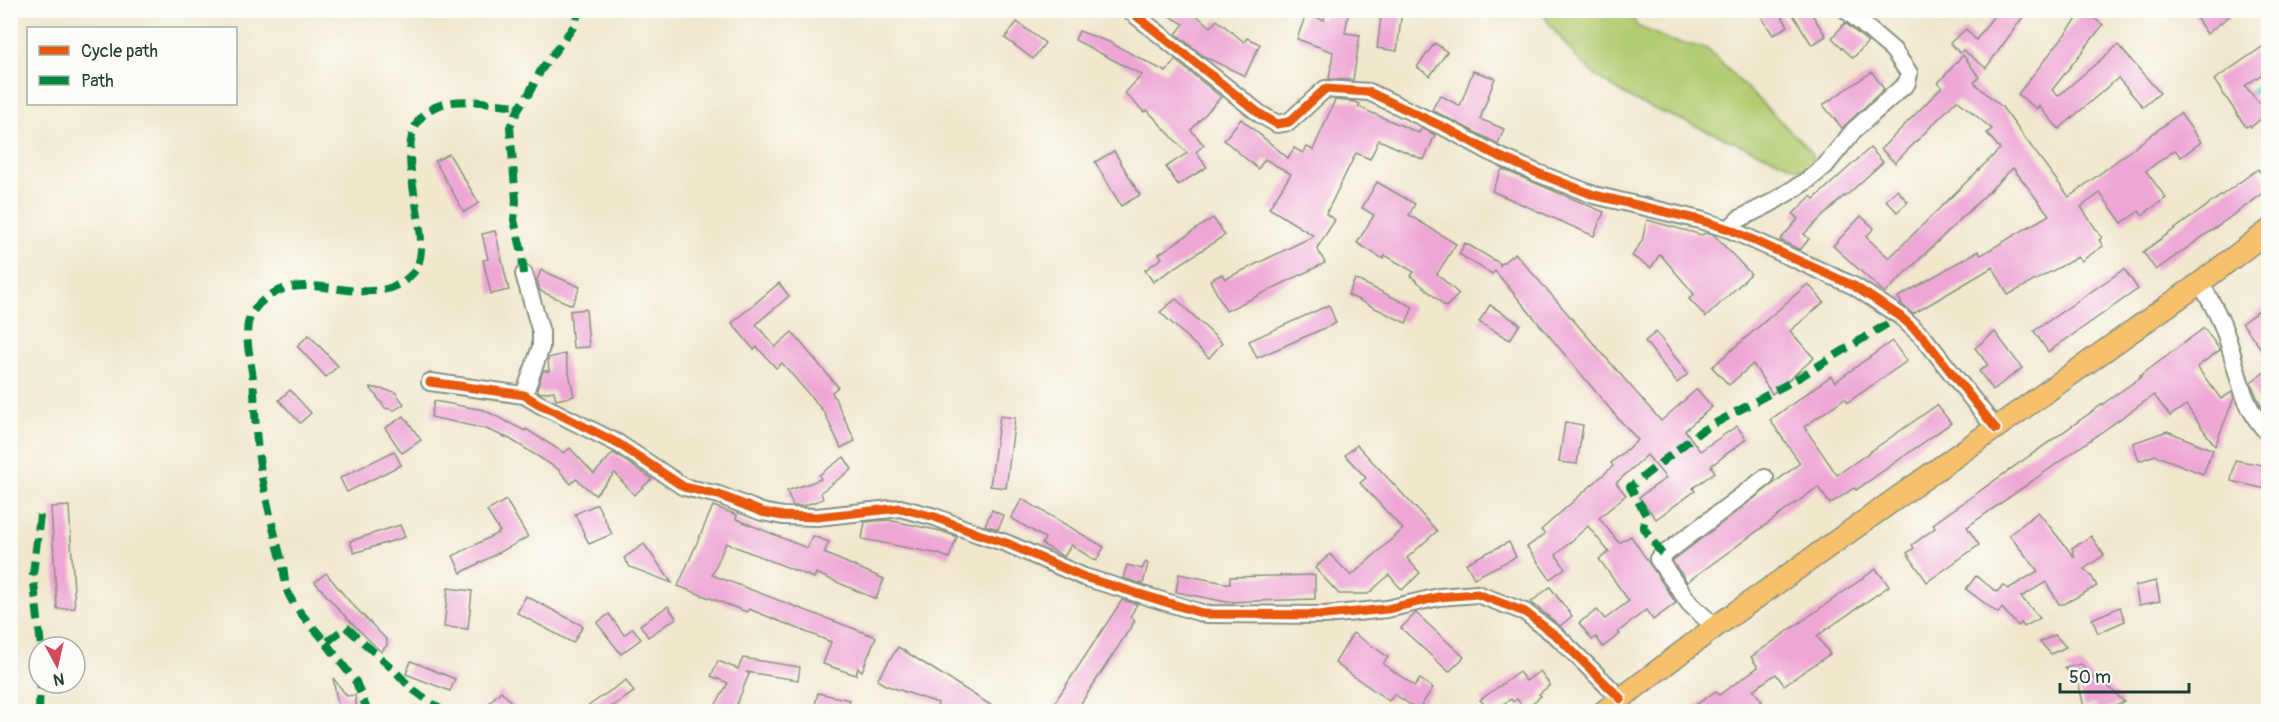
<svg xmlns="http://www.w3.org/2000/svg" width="2279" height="722" viewBox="0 0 2279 722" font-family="Pangolin,sans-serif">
<rect width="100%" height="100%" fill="#fdfcf7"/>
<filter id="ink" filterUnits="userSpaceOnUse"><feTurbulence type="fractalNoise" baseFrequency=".0167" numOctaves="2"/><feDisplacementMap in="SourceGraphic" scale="12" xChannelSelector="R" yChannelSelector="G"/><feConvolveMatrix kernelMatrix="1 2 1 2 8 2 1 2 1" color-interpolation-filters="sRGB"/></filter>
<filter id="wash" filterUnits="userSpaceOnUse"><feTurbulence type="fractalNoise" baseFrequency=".008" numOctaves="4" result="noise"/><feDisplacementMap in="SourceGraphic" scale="24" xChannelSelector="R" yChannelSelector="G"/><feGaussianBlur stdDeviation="1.35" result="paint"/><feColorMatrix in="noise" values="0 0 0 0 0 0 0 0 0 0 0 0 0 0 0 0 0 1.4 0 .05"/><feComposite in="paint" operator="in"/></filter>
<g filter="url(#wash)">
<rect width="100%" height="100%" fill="#f0e7cd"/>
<path fill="#b2cc72" stroke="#688453" stroke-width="1.5" d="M1541 11H1630L1637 26 1672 41 1706 48 1812 152 1816 176 1633 100 1596 76 1575 56 1550 25Z"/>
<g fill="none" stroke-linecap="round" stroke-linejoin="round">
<path stroke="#57c1d2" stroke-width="5" d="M2247 97 2268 80"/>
</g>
<g id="blocks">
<g fill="#eea6d5">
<path d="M1158 10H1189L1211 27 1217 20 1244 42 1247 38 1260 44 1245 76 1205 57 1176 34 1184 24Z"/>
<path d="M1326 10H1349L1345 33 1360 35 1353 80 1329 79 1333 52 1297 39 1306 14 1324 20Z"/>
<path d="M1382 10H1402L1397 51 1377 48Z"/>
<path d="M1757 10H1778L1788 26 1773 35Z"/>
<path d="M1790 10H1809L1826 36 1812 45Z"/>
<path d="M1998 10H2028L1986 68 1963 50 1960 53 1950 43 1966 29 1976 40Z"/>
<path d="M2084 10 2103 25 2052 90 2058 96 2118 45 2160 93 2143 107 2118 78 2059 129 2039 106 2037 109 2018 94Z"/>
<path d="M2191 10H2237L2207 34Z"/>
<path d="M1017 22 1045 43 1033 59 1005 38Z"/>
<path d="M1845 23 1868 42 1853 58 1832 38Z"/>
<path d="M1079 31 1109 42 1166 72 1175 60 1221 97 1191 130 1204 145 1196 152 1207 167 1178 185 1166 167 1187 153 1147 110 1144 112 1125 93 1142 75 1075 40Z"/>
<path d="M1435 43 1447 52 1430 76 1417 67Z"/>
<path d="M2268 43V70L2245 86 2268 113 2251 127 2250 125 2246 127 2214 80Z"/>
<path d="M1963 55 1979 77 1974 83 2002 107 2069 197 2180 113 2201 142 2181 157 2175 150 2146 171 2166 198 2142 215 2139 211 2122 223 2100 193 2081 207 2102 238 2099 240 2103 246 2081 261 2078 257 2008 295 1993 267 1913 314 1903 306 1898 297 1978 251 1981 255 2049 215 2013 168 1885 293 1833 246 1861 216 1874 228 1866 237 1889 258 2000 149 1987 133 1992 129 1957 100 1895 163 1881 149 1942 87 1938 83Z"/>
<path d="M1473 71 1495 78 1480 119 1504 129 1498 144 1432 110 1440 95 1460 106Z"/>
<path d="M1872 72 1884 89 1842 128 1823 105Z"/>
<path d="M1335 100 1355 102 1360 104 1358 107 1419 133 1422 128 1435 135 1424 160 1379 140 1370 159 1356 153 1326 214 1335 220 1317 248 1325 263 1226 311 1210 280 1222 274 1225 279 1314 236 1269 208 1291 174 1265 159 1258 169 1224 140 1241 119 1288 158 1294 148 1303 153 1307 147 1313 150Z"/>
<path d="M1870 148 1883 162 1845 197 1844 196 1804 234 1809 239 1800 250 1780 240 1798 219 1793 214 1811 196 1814 199Z"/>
<path d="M1114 151 1140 195 1121 206 1095 162Z"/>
<path d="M449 154 479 203 464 212 435 161Z"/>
<path d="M1502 169 1604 212 1594 236 1492 191Z"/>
<path d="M2258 169 2268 183V190L2156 270 2143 252Z"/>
<path d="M1377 182 1415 204 1409 215 1456 244 1437 274 1459 294 1446 307 1411 276 1414 272 1385 255 1383 259 1357 243 1374 215 1362 208Z"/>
<path d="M1897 190 1908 202 1897 212 1886 200Z"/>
<path d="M1213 218 1225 235 1153 282 1145 270 1162 258 1159 254Z"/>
<path d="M1647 220 1702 235 1705 233 1714 235 1751 274 1706 317 1689 299 1694 294 1660 254 1651 268 1632 256 1642 241Z"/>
<path d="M495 231 509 290 491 294 483 260 488 259 482 234Z"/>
<path d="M1465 243 1501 264 1499 266 1515 253 1661 421 1697 389 1712 407 1685 430 1700 451 1737 426 1746 439 1711 466 1715 472 1693 488 1695 491 1656 519 1639 497 1666 478 1647 455 1616 483 1626 495 1599 518 1619 543 1631 536 1676 603 1653 620 1646 610 1618 632 1620 634 1603 647 1596 637 1592 640 1579 623 1597 610 1605 619 1629 601 1599 559 1609 552 1588 526 1556 555 1565 568 1550 579 1527 547 1545 534 1541 530 1613 466 1611 463 1638 440 1616 416 1495 271 1492 274 1459 254Z"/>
<path d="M2124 269 2138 289 2048 352 2034 331Z"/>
<path d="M541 270 580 287 572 305 540 291 537 280Z"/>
<path d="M1355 279 1413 307 1406 323 1348 295Z"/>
<path d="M779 283 789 296 756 324 775 347 792 332 838 387 832 392 855 441 841 448 824 412 782 363 776 368 757 347 754 350 732 323Z"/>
<path d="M1808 284 1824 302 1790 331 1814 358 1772 394 1753 364 1729 385 1712 367Z"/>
<path d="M1176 299 1222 343 1209 358 1160 312Z"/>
<path d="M2268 304V358L2242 323Z"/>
<path d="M1329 305 1336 323 1257 358 1249 341Z"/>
<path d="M1490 305 1520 324 1510 340 1479 322Z"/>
<path d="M586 309 589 347 573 348 570 311Z"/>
<path d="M2204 328 2220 350 2197 367 2221 399 2232 392 2234 398 2215 446 2186 405 2170 416 2154 395 1967 527 1979 545 1927 582 1907 553 1914 548 1912 545 1935 528 1933 524 2141 377 2140 376Z"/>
<path d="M1656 332 1688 374 1677 383 1645 341Z"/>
<path d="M1995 332 2022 368 1993 390 1979 371 1988 365 1975 348Z"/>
<path d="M309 335 338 366 326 377 297 346Z"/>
<path d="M1892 341 1907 361 1848 402 1845 398 1804 427 1837 475 1937 405 1951 423 1856 490 1854 488 1830 504 1818 487 1687 582 1672 561 1800 463 1770 420 1831 376 1835 382Z"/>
<path d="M565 354 574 396 556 400 554 391 540 393 537 389 543 371H549L548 358Z"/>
<path d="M2268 370V417L2260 404 2251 383 2252 381Z"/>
<path d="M370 387 395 392 404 404 395 410 385 408Z"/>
<path d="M290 390 311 413 300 423 279 400Z"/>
<path d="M434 401 484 410 525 431 526 429 564 453 570 448 594 474 613 453 652 479 634 495 615 473 595 495 576 479 571 484 558 469 510 439 486 429 431 417Z"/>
<path d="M404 416 421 440 402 453 385 428Z"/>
<path d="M1000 416 1015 418 1006 488 990 486Z"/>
<path d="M1565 422 1583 425 1577 464 1559 462Z"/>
<path d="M2167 431 2213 450 2203 474 2155 455 2139 461 2133 443Z"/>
<path d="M1357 445 1437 531 1407 558 1420 573 1402 590 1389 575 1368 594H1339L1315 568 1330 554 1351 576 1403 529 1360 483 1366 478 1345 455Z"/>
<path d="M394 451 401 465 347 492 340 478Z"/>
<path d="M844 457 852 469 821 492 823 499 803 506H793L787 491 821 479 819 475Z"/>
<path d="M2235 460 2268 466 2266 489 2231 481Z"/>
<path d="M1022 499 1104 547 1096 561 1071 545 1064 557 1042 544 1045 538 1011 518Z"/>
<path d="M506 500 528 537 461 573 453 556 500 532 487 511Z"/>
<path d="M597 504 612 534 589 544 575 514Z"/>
<path d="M69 506 75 608 57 609 51 507Z"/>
<path d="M713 506 737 515 736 519 807 548 813 536 829 542 824 553 884 579 876 599 816 573 814 578 726 543 712 575 876 637 862 671 858 668 856 675 823 664 831 642 749 609 747 612 678 586Z"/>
<path d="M992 510 1004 516 998 529 985 525Z"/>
<path d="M2038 512 2075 558 2072 548 2091 536 2104 555 2084 569 2090 574 2097 586 2064 604H2059L2046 582 2021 597 2040 618 2024 627 2021 623 2018 626 2002 608 1998 613 1966 589 1976 576 1997 592 2003 585 2008 589 2038 571 2009 535Z"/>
<path d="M888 520 941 531 957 537 949 558 939 554 862 539 865 522Z"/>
<path d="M400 525 405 537 354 553 350 541Z"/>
<path d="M1509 542 1516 557 1474 578 1466 563Z"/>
<path d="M644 544 672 583 630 567 624 558Z"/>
<path d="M1146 562 1148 564 1143 584 1123 578 1127 565 1142 569Z"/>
<path d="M1876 569 1889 586 1817 636 1830 654 1784 685 1776 674 1753 690 1762 701 1747 711H1687L1716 691 1719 695 1758 667 1751 657Z"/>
<path d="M326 573 349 601 387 640V645L381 652 339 610 315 582Z"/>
<path d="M1179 574 1230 584V577L1315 575V599L1227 602 1176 592Z"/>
<path d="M2156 581 2160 601 2139 605 2135 586Z"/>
<path d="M1550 587 1572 616 1560 626 1531 602Z"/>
<path d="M448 588 472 591 468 629 444 627Z"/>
<path d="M526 596 583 626 573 643 517 613Z"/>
<path d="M1122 600 1137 604 1130 617 1135 621 1076 711H1049Z"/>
<path d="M668 606 676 618 648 637 640 625Z"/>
<path d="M2120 607 2125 621 2098 633 2092 619Z"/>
<path d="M1416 613 1464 657 1449 672 1401 628Z"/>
<path d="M609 614 624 635 633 628 641 639 621 654 597 623Z"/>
<path d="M1353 633 1388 657 1383 664 1415 686 1420 679 1433 688 1418 710 1394 694 1389 701 1335 663Z"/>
<path d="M2055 635 2066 647 2051 654 2040 642Z"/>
<path d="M898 647 1000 711H936L938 703 885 685 877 680Z"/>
<path d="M743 658 800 667 798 680 746 672 749 674 734 711H712L728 683 711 676 718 661 738 669Z"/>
<path d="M411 661 455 679 450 691 406 674Z"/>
<path d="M2081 664 2094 679 2098 676 2124 702 2098 711H2094L2097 704 2084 707 2078 681 2065 668Z"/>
<path d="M1540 671 1550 685 1539 694 1541 696 1525 709 1517 699 1513 702 1511 699 1492 711 1480 700 1519 672 1526 681Z"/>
<path d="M333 678 347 696 355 695 357 711H339Z"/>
<path d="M626 680 634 692 605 711H581Z"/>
<path d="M501 691 520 711H497L489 703Z"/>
<path d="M818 693 850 700 846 711H828L814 708Z"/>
</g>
</g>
</g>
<g filter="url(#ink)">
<use href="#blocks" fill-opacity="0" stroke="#889280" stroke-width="1.5"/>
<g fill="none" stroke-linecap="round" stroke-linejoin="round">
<g stroke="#889280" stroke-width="20">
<g id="minor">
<path d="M1129 10 1260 114 1277 124 1289 122 1325 89 1369 92 1450 130 1494 154 1535 172 1594 195 1700 220 1729 229 1854 286 1900 316 1924 338 1996 429"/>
<path d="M1729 229 1739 219 1771 203 1808 180 1825 166 1854 130 1907 83 1909 73 1893 50 1846 10"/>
<path d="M524 274 541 332V347L524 395"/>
<path d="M2200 283C2208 296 2216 310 2222 324 2238 362 2238 403 2268 433"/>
<path d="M430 382 524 395 539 404 619 444 684 487 719 495 762 512 783 516 817 517 900 508 935 517 978 534 1006 543 1084 577 1205 614 1325 615 1387 609 1439 597 1477 594 1525 612 1559 638 1621 699"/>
<path d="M1715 627 1690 604 1658 559 1765 478"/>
</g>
</g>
<g stroke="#889280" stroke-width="24">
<path id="major" d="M1603 712 1715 627 2200 283 2268 231"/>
</g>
<use href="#minor" stroke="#fff" stroke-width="16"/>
<use href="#major" stroke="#f7c06c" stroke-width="21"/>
<g stroke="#00873e" stroke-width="8" stroke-dasharray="15 8" stroke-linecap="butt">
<path d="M524 274 521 248 514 220 516 201 510 127 520 106 525 101 541 70 574 26 579 10"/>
<path d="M40 515 33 574 41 647"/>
<path d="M1662 554 1643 527 1646 515 1630 487 1701 431 1800 377 1900 316"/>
<path d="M326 643 356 682 368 712"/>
<path d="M39 712 40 683"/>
<path d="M444 712 411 688 395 671 346 627 326 643C315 628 298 613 290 597 284 586 285 577 283 566 273 528 263 490 258 451 255 427 255 402 253 378 251 363 244 333 249 320 252 310 261 301 269 296 311 267 375 315 413 273 444 239 371 125 443 104 467 97 495 105 520 106"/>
</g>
<g stroke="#fdfcf7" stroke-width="13">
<g id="cycleway">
<path d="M1129 10 1260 114 1277 124 1289 122 1325 89 1369 92 1450 130 1494 154 1535 172 1594 195 1700 220 1729 229 1854 286 1900 316 1924 338 1996 429"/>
<path d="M430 382 524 395 539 404 619 444 684 487 719 495 762 512 783 516 817 517 900 508 935 517 978 534 1006 543 1084 577 1205 614 1325 615 1387 609 1439 597 1477 594 1525 612 1559 638 1621 699"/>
</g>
</g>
<use href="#cycleway" stroke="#e8590c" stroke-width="9"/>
</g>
</g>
<rect width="2279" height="722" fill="none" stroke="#fdfcf7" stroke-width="36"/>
<rect x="27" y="27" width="210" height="78" fill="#fdfcf7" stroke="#a4b0a9" stroke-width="1.5"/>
<rect x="39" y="46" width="30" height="9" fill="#e8590c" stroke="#a4b0a9" stroke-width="1.5"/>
<text x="81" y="57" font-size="18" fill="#1f3d34">Cycle path</text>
<rect x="39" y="76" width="30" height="9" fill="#00873e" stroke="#a4b0a9" stroke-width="1.5"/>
<text x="81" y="87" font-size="18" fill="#1f3d34">Path</text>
<g transform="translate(57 665) rotate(172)"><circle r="28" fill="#fdfcf7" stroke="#a4b0a9" stroke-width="1.5"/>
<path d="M0-4.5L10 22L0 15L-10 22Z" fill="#d1495b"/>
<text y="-9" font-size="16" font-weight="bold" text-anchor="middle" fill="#1f3d34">N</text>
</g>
<path d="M2060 683v9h129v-9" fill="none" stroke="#1f3d34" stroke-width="3"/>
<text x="2069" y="683" font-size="18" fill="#1f3d34" stroke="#fdfcf7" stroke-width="4.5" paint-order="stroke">50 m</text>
</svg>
